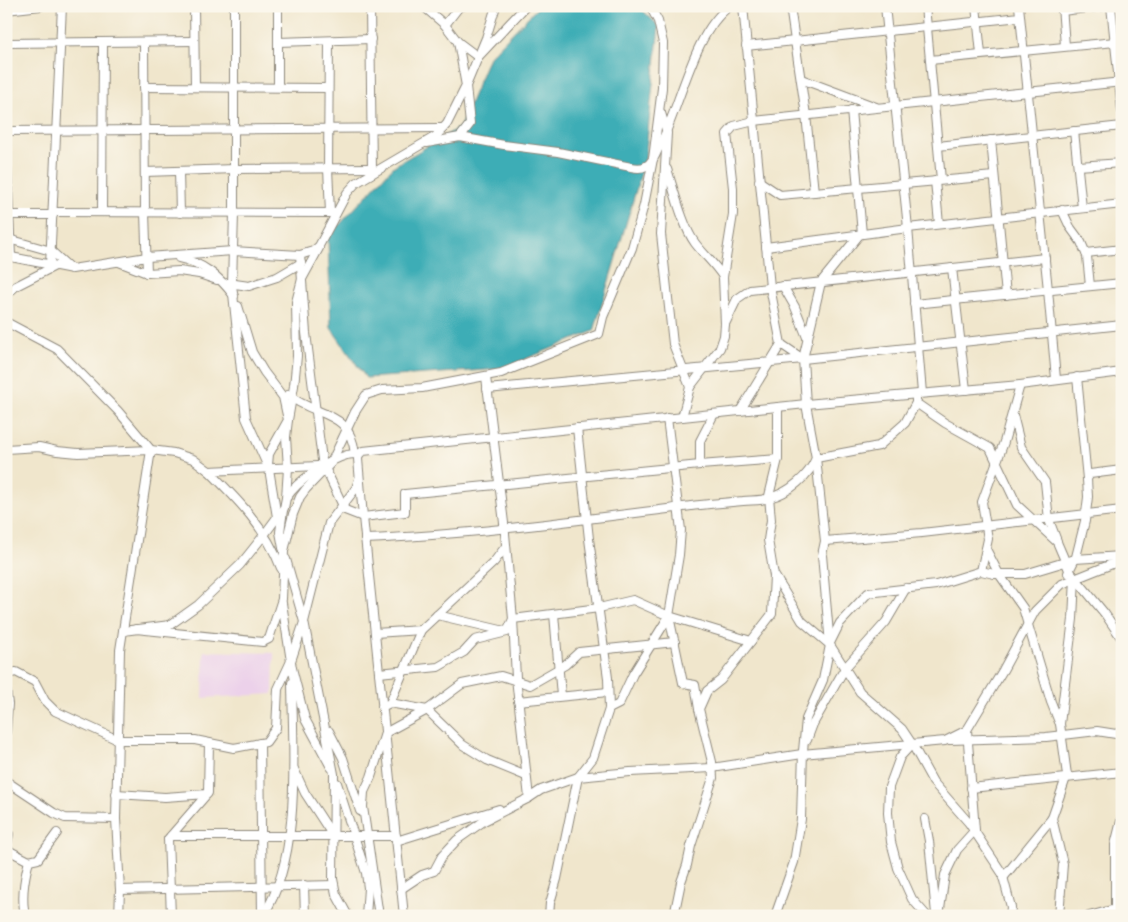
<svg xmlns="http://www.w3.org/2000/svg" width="1128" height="922" viewBox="0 0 1128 922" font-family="Mynerve,sans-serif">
<rect width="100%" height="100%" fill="#fbf7ec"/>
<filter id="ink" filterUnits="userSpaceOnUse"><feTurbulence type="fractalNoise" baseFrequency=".02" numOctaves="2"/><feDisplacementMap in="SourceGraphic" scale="10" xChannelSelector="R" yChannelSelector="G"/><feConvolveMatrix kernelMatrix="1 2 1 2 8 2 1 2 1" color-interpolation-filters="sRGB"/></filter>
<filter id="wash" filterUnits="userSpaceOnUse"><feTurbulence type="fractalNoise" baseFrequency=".0096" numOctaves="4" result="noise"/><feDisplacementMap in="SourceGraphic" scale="20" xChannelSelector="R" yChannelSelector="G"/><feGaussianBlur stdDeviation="1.12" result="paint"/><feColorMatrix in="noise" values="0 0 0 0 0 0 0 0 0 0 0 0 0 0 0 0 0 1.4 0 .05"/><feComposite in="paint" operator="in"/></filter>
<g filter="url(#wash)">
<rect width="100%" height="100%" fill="#f0e6cc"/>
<path fill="#ecd1ea" d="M204 651 274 653 273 694 203 698Z"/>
<path fill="#3cadb6" stroke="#346c70" d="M539 6H638L659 26 645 160 594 331 501 369 366 378 331 328 328 237 394 166 460 127 489 57Z"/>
</g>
<g filter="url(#ink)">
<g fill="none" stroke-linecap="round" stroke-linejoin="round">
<g stroke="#8e887c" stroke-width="10">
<g id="minor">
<path d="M194 6 195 87"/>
<path d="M234 6V214L232 284 246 418 269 469 277 517"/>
<path d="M278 6V87"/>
<path d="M370 6 372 171"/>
<path d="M423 6 445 25 459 7 463 6"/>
<path d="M743 6 770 287 781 344 803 359"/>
<path d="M790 6 795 41 1020 17"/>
<path d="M885 6 908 228 922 393"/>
<path d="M925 6 941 180"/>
<path d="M976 6 981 54"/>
<path d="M1019 6 1048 290 1056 379"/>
<path d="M1062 6 1065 46"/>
<path d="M1111 6 1122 111"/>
<path d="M6 10 41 6"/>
<path d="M1062 11 1104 6"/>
<path d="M445 25 458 42 466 86 470 124 460 137"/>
<path d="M329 41 328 168 330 213"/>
<path d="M144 42 145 212 147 273"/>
<path d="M278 42 371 39"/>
<path d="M458 42 478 57 526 6"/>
<path d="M6 43 194 41"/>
<path d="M746 46 795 41 806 115 814 192"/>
<path d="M930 60 1115 42"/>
<path d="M801 79 876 107"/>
<path d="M144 87 328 88"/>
<path d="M851 110 862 234"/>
<path d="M661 113 667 133 661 234 673 344 690 387 682 417"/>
<path d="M6 131 443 128"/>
<path d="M1074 131 1082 208"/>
<path d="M991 140 1006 295"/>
<path d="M6 143 11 257"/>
<path d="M427 143 460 137 504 145 558 152 631 167C636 168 641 169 646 166 653 162 656 154 659 147 680 108 693 32 730 6"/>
<path d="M938 146 1122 126"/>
<path d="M1078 166 1122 163"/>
<path d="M667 169C674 190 683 227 695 243 704 255 715 264 723 277"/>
<path d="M179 171 180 213"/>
<path d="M145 172 235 169 372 168"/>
<path d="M759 181 780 195 994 176"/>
<path d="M935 181 939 224"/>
<path d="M1062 210 1070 227 1081 242 1087 256 1090 286"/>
<path d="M53 212 336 213"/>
<path d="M102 212 103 43"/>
<path d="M7 215H53"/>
<path d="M12 240 51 251 71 269"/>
<path d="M766 247 908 228 1122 204"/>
<path d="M1086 253 1122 249"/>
<path d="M300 255 306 333 323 468 326 470 345 510 363 517 405 512V494L700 465V441L714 414"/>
<path d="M6 256 72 269 147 257 233 251 300 255 313 251 319 246 347 193 356 183 436 136 447 124 466 86 486 38 496 6"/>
<path d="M179 258C203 263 219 276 234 296"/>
<path d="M119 262 147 273 179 271 199 274 217 280"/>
<path d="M50 265 62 6"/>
<path d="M952 268 966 390"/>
<path d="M228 283 249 286 277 277 301 263"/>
<path d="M783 286 795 307 808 340"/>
<path d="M6 295 16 286 55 266"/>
<path d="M914 304 1122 283"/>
<path d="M238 306 252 352 264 372 283 397 288 420 269 454 268 465"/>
<path d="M6 322 57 349 118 411 151 450 174 453 193 459 209 471 318 466 323 468"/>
<path d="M725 324 737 299 750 290 1045 258"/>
<path d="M486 377 504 523 513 619 516 678 529 798 526 799"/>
<path d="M1077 377 1087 479"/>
<path d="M690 387 720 348 724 336 725 324 723 277 733 214V188L727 134 734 126 754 121 1122 82"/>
<path d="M487 389 803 359 1122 325"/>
<path d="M288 395C317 418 350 409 355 454"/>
<path d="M916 403 945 423 990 448 1017 505 1057 542 1069 570 1105 614 1122 639"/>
<path d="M740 411 781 344"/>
<path d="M1013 415 1021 447 1045 482 1049 520 1057 541"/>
<path d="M667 418 681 530 679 555 669 616 683 683 695 685 699 709"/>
<path d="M6 449 39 447 57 451 78 453 151 450 120 650 116 819 120 890 119 916"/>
<path d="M700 465 778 459"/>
<path d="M209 471C238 500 266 528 281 568"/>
<path d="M287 497C297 481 329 460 347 455 351 454 355 454 359 454"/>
<path d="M365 539C469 535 572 521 675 508 697 505 720 503 743 501 751 500 761 501 769 498 789 493 809 476 816 458L879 446 905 423 916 403V395"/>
<path d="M825 541 922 533 1122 510"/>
<path d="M283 548 280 532 283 510"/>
<path d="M986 549 999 574 1023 608 1051 702 1059 722"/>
<path d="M286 559 304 622 334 774 333 879 336 894 348 916"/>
<path d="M981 571 994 574H1025L1075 559 1122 556"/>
<path d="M1068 573 1076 557 1085 521 1088 497 1087 479 1090 474 1122 470"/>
<path d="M775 576 802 621 830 645 860 692 902 729 912 744 933 782 969 823 1002 873 1011 907 1010 916"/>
<path d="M282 603 292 668 305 719 331 767"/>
<path d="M554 614 561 696"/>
<path d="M437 615 505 631"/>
<path d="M136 629 263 642 269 639 282 599 284 551 293 514 300 497 306 489 331 463 355 412 366 395 382 390 422 388 501 373 599 334 603 317 632 248 644 205 653 159 662 88 663 43 658 21 650 6"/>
<path d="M123 631 170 625 198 605 240 565 264 535 284 508 286 498 288 468 286 437 288 420 294 386 297 356 296 302 302 279 319 248"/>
<path d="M375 633 421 630 494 562 506 546"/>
<path d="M830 643 840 623 868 593 936 585 981 571 988 539 982 502 1004 442 1020 385"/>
<path d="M379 673 438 667 464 652 475 640 507 632 513 619 599 608 633 600 669 616 751 641"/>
<path d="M6 674 16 672 35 682 45 701 55 711 118 740H195L234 748 266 742 276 728 278 689 291 661 304 622 329 523 356 488 359 479"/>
<path d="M6 689 8 704 6 732"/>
<path d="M518 701 608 692"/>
<path d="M390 703 421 630"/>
<path d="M382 707 390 703 427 710 463 745 487 760 526 776"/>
<path d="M609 709 619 704 633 674 669 616"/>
<path d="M329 731 343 758 360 811"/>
<path d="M807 740 813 724 845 668 886 622 906 588"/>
<path d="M950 740 1046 737 1097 731 1116 734 1122 731"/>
<path d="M260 743 262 916"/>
<path d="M912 744 900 757 889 787 888 813 891 842 898 868 912 899 927 916"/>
<path d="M294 769 305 793 333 836"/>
<path d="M6 781 54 813 65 818 116 819"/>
<path d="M337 783 366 873 368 888 366 916"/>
<path d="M971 788 1122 772"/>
<path d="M116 794 165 797 207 794"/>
<path d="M1122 817 1115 845V909H1122"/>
<path d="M925 819 929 841 936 914"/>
<path d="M9 834 6 849 29 861"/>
<path d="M171 836H396"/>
<path d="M396 841 499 809"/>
<path d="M1003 878 1052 818"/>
<path d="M304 885 305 916"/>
<path d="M401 889 422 875 434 871 442 856 457 840 484 821 529 798 541 790 578 777 630 772 712 768 802 754 945 741 967 730 1003 670 1035 611 1062 584 1122 560"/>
<path d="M120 890 334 885"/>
<path d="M25 916C21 897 24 879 29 861L38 859 57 833"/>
<path d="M171 916 168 839 208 793 209 743"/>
<path d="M263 916C302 856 293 753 292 683"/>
<path d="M379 916 363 807 364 792 371 777 385 733 427 710 462 684 501 676 530 685 565 665 579 652 675 642"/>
<path d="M404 916 363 517 358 459 359 454 363 451 806 404 1020 385 1122 372"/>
<path d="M549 916 550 903 557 879 578 777 593 758 609 709 608 678 589 539 577 428"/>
<path d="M674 916 681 882 687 865 691 846 713 778 712 762 699 709 707 691 721 680 772 614 774 576 768 540 771 520 769 496 778 459V407"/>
<path d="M775 916 794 862 801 819 803 751 806 719 823 680 830 645 822 555 825 541 816 458 806 404 803 359 821 282 860 234"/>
<path d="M939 916 945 875 957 850 975 830 967 730"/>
<path d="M1059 916 1063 864 1052 818 1067 775 1060 724 1073 619 1075 578"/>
<path d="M1089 916 1115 909"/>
</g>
</g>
<use href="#minor" stroke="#fff" stroke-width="8"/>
</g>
</g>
<rect width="1128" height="922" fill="none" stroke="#fbf7ec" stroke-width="25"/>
</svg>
